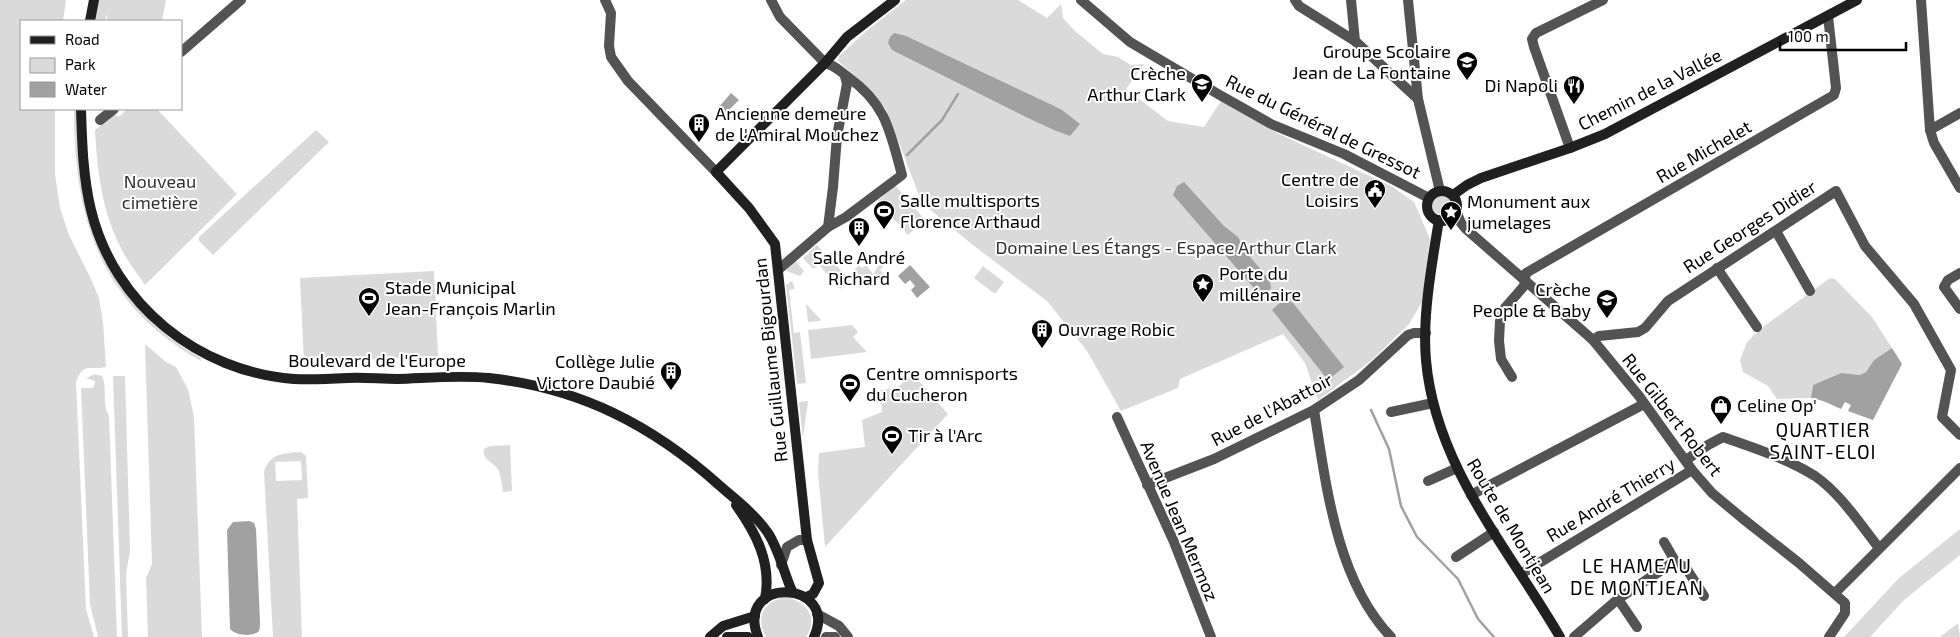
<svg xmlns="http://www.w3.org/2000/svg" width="1960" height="637" viewBox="0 0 1960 637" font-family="'Exo 2',sans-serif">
<rect width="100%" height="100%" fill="#fff"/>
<g fill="#dadada" fill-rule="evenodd">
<path d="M0 0H66L63 21H21V109H55V174L60 208 69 235 90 277 99 298 103 322 106 367C89 371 84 361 76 382L86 609 94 637H0Z"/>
<path d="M99 0H166L162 21H107V13L105 21H95Z"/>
<path d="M906 0H1018L1047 18 1061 4 1063 18 1075 31 1103 54 1118 57 1131 65 1144 64 1126 89 1168 121 1204 127 1221 101 1277 133 1391 186 1414 202 1430 239 1422 302 1409 324 1371 361 1318 400 1305 363 1283 334 1180 379 1178 388 1121 411 1087 351 1047 301 974 246 922 203 886 109 863 83 838 61 839 56 870 28Z"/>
<path d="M74 109H76C77 216 103 303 201 358V361C100 304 74 219 74 109Z"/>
<path d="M124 109H157L237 194 145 285C137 273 126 260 120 246 102 211 97 169 95 130L114 114 117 116H120L126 110Z"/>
<path d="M316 130 329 142 213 255 199 241V237Z"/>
<path d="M895 185 925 220 908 235 878 201Z"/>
<circle cx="1442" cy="205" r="10"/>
<path d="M817 245 850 280 846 284 844 280 840 283 843 286 840 289 819 265 813 269 803 258Z"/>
<path d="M886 259 888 262 880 270 884 274 867 288 854 276 855 269 859 265 862 268 866 265 873 274 879 265Z"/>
<path d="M795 260 804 271 800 276 786 271Z"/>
<path d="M983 266 1004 282 995 294 974 278Z"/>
<path d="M434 271 438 356 304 363 300 278Z"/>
<path d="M1830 278 1835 279 1872 317 1892 348 1874 360 1866 372 1860 375 1841 373 1813 385 1811 398 1777 399 1768 386 1743 372 1740 360 1747 342 1759 330Z"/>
<path d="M792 281 795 289 789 290 794 333 800 332 806 383 797 384 786 285Z"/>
<path d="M806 304 821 320 820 321 808 322Z"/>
<path d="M852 325 858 332 853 337 867 352 811 359 808 330Z"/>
<path d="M145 344 166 362 176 367 188 389 194 417 202 637H148L146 578 152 564Z"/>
<path d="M95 374 102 376C108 388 101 404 109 415L117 637H98L90 604 81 388H92L94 386 95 381 86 378Z"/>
<path d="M913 374 948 414 825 547 818 473 819 453 865 447 862 420 882 412 880 390 897 388Z"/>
<path d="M113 376H125L130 551 126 574 128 637H122Z"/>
<path d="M808 401 803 438 799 402Z"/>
<path d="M510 445 512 491 503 492C502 486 501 477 499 471 494 462 481 460 484 449L490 446Z"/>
<path d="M301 452 306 456 308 498 297 499 302 637H273L264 472C269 453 285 453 301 452ZM301 461 302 480 276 481 275 462Z"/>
<path d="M1960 529V555L1904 600 1870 637H1844L1899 578Z"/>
<path d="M787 597C807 603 819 617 806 637H766C754 616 765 600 787 597Z"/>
<path d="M1958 623 1960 637H1940Z"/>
</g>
<g fill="#a1a1a1">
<path d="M894 33 906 36 1052 105 1062 110 1080 124 1070 136 1054 130 1028 118 892 50 888 43 890 37Z"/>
<path d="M731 93 739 100 726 113 719 107Z"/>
<path d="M1184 182 1224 226 1238 237 1250 257 1270 280 1271 288 1264 296 1260 295 1173 195 1177 186Z"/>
<path d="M910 265 930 287 917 298 911 290 915 286 910 280 905 284 898 276Z"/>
<path d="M1285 298 1293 303 1344 367 1328 380 1272 310Z"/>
<path d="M1892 348 1902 364 1873 420 1848 411 1851 405 1845 402 1841 409C1832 405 1823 400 1811 398L1813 385 1841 373 1860 375 1866 372 1874 360Z"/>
<path d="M250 521 254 523 256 529 260 622C260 625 260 628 259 631 253 637 236 636 230 629L227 530 233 522Z"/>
</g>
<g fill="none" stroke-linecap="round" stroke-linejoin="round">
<g stroke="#a1a1a1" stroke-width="2.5">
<path d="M907 155 942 120 958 94"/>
<path d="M1371 410 1389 449 1401 506 1417 537 1458 579 1478 619 1494 637"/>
</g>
<g stroke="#535353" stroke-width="10">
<path d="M605 0 611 13 609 46 611 57 628 81 716 172"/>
<path d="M771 0 780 17 825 63C835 65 839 71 848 77 887 105 890 132 902 175L846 217 828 227 778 270"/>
<path d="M1081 0 1130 42 1218 94 1271 124 1344 154 1429 198"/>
<path d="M1295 0 1299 6 1355 41"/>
<path d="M1351 0 1355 41 1418 99"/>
<path d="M1408 0 1418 99 1440 191"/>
<path d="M1921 0 1930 130 1934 143 1960 188"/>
<path d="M181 52 241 0"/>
<path d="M100 120 114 109"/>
<path d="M1930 130 1960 113"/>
<path d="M1570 148 1534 47 1532 39 1536 33 1603 0"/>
<path d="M1456 211 1461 223 1466 229 1593 340 1639 396 1692 470 1712 493 1742 518 1799 563 1845 603V613L1829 637"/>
<path d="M828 227 833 187 837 136 847 84 845 76"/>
<path d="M1776 231 1810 291"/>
<path d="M1717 268 1757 327"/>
<path d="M1960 273 1948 280 1944 287 1960 309"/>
<path d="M1593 340 1599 336 1638 332 1645 328 1668 301 1836 191 1865 246 1914 304 1951 370 1942 417 1960 435"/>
<path d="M1512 377 1501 359 1499 341 1500 321 1504 309 1524 286 1526 273 1834 95 1836 88 1828 16"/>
<path d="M1314 410C1326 484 1336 580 1391 637"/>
<path d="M1391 412 1433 403"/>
<path d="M1117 417 1174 542 1211 637"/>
<path d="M1686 460 1708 445 1723 437C1754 448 1786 458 1815 476 1841 494 1860 524 1879 548"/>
<path d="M1428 481 1457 468"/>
<path d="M1147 485 1214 459 1314 410 1359 380 1408 335 1414 333H1426"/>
<path d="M1471 495 1644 404"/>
<path d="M1664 542 1675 561 1686 568 1704 596"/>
<path d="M1456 557 1494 532"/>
<path d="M781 565 787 547 799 540H807"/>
<path d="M1521 574 1692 470"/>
<path d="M1835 593 1960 468"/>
<path d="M1618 599 1637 627"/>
<path d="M817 614 839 626 848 637"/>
<path d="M826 637H835"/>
<path d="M1574 637 1618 599 1675 561"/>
</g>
<g stroke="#202020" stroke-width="10">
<path d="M90 21 94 0"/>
<path d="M81 109C82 143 83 177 91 210 114 305 199 372 294 379 312 380 330 379 348 378 364 377 380 379 397 379 428 378 459 375 489 378 580 388 652 425 719 485 736 500 755 514 768 533 779 550 784 573 792 591"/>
<circle cx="1442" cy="206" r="15"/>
<path d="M1453 195 1467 185 1481 178 1570 148 1605 134 1857 0"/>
<path d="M1439 220C1432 263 1422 317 1426 360 1435 466 1509 549 1560 637"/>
<path d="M736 505C756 533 772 563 765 599"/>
<path d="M806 597 813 594 819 583 807 540 775 244 749 208 716 172 825 63 847 37 895 0"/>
<path d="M710 637 723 626 755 616"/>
<path d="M727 637H748"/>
<path d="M758 637C734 575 840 580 814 637"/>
</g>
</g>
<defs>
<g id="school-pin" transform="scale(1.125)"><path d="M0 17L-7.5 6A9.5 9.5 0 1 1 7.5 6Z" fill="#000" stroke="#fff"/><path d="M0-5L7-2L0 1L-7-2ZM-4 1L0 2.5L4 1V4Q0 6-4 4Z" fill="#fff"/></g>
<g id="restaurant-pin" transform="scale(1.125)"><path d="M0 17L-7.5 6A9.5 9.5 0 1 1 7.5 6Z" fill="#000" stroke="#fff"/><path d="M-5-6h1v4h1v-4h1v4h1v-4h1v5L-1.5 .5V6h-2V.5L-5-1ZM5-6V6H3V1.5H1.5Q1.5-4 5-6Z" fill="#fff"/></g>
<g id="building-pin" transform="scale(1.125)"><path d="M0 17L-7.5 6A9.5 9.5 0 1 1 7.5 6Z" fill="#000" stroke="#fff"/><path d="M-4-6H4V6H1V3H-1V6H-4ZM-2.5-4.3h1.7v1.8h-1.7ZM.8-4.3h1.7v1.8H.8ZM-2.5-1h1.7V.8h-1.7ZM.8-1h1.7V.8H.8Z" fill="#fff"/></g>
<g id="civic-pin" transform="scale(1.125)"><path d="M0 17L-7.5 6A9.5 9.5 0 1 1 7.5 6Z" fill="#000" stroke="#fff"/><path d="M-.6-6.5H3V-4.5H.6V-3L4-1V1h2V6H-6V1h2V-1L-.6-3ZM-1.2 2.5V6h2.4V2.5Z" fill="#fff"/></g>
<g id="stadium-pin" transform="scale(1.125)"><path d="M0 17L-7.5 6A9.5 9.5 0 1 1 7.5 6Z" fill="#000" stroke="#fff"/><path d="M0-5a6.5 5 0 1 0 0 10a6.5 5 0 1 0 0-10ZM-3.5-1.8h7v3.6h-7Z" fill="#fff"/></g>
<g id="sight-pin" transform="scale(1.125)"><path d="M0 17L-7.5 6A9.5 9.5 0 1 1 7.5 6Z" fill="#000" stroke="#fff"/><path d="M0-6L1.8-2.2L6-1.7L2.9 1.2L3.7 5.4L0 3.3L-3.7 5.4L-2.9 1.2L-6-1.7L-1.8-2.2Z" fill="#fff"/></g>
<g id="shop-pin" transform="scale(1.125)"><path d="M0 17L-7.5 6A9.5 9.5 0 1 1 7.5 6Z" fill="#000" stroke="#fff"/><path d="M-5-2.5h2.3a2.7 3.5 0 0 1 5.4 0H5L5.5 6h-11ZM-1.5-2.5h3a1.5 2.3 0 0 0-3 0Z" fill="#fff"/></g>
</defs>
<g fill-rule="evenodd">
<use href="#school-pin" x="1467" y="62"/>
<use href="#school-pin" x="1202" y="84"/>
<use href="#restaurant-pin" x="1574" y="86"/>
<use href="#building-pin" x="699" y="124"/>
<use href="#civic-pin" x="1375" y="190"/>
<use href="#stadium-pin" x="884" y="211"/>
<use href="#sight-pin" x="1451" y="212"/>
<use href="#building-pin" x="859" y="228"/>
<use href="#sight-pin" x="1203" y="284"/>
<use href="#stadium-pin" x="369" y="298"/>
<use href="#school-pin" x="1607" y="300"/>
<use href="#building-pin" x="1042" y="330"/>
<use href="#building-pin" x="671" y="372"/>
<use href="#stadium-pin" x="850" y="384"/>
<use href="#shop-pin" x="1721" y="406"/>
<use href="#stadium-pin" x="892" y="436"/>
</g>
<g text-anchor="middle" stroke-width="4" stroke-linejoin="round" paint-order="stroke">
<g font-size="18" fill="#000" stroke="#fff" text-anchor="start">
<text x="1451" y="58" text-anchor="end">Groupe Scolaire<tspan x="1451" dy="21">Jean de La Fontaine</tspan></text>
<text x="1186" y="80" text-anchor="end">Crèche<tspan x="1186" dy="21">Arthur Clark</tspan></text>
<text x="1558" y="92" text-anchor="end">Di Napoli</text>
<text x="715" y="120">Ancienne demeure<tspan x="715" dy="21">de l'Amiral Mouchez</tspan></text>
<text x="1359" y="186" text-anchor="end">Centre de<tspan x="1359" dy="21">Loisirs</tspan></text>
<text x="900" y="207">Salle multisports<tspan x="900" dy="21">Florence Arthaud</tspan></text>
<text x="1467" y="208">Monument aux<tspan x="1467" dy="21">jumelages</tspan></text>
<text x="859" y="264" text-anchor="middle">Salle André<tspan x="859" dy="21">Richard</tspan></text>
<text x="1219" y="280">Porte du<tspan x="1219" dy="21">millénaire</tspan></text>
<text x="385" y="294">Stade Municipal<tspan x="385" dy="21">Jean-François Marlin</tspan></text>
<text x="1591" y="296" text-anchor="end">Crèche<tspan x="1591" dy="21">People &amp; Baby</tspan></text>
<text x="1058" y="336">Ouvrage Robic</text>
<text x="655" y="368" text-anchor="end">Collège Julie<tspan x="655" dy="21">Victore Daubié</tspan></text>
<text x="866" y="380">Centre omnisports<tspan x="866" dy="21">du Cucheron</tspan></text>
<text x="1737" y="412">Celine Op'</text>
<text x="908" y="442">Tir à l'Arc</text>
</g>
<g font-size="18" fill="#000" stroke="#fff">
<text transform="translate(1650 90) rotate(-27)" y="6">Chemin de la Vallée</text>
<text transform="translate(1323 127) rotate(26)" y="6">Rue du Général de Gressot</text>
<text transform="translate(1704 152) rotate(-30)" y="6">Rue Michelet</text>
<text transform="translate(1750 227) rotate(-33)" y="6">Rue Georges Didier</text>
<text transform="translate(771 360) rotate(-96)" y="6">Rue Guillaume Bigourdan</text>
<text x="377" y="367">Boulevard de l'Europe</text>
<text transform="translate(1272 410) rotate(-28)" y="6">Rue de l'Abattoir</text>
<text transform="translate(1672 415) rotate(52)" y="6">Rue Gilbert Robert</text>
<text transform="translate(1611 500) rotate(-31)" y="6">Rue André Thierry</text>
<text transform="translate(1179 521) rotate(67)" y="6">Avenue Jean Mermoz</text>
<text transform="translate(1511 526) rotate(59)" y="6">Route de Montjean</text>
</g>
<g font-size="18" fill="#313131" stroke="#fff">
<text x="160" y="188">Nouveau<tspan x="160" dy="21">cimetière</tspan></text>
<text x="1166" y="254">Domaine Les Étangs - Espace Arthur Clark</text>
</g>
<g font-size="19" letter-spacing="1" fill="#000" stroke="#fff">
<text x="1823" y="437">QUARTIER<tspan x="1823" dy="22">SAINT-ELOI</tspan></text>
<text x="1637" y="573">LE HAMEAU<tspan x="1637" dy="22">DE MONTJEAN</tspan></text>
</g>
</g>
<rect x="20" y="20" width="162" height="90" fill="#ffffff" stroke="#999999"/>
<rect x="30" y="36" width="25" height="8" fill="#202020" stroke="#999999"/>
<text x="65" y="45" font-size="15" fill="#000000">Road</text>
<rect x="30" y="58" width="25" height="15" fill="#dadada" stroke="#999999"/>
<text x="65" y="70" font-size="15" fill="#000000">Park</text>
<rect x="30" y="82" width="25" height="15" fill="#a1a1a1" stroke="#999999"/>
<text x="65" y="95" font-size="15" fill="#000000">Water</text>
<path d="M1780 42v8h126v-8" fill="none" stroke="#000000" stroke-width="2.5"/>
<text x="1788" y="42" font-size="15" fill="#000000" stroke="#ffffff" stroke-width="4" paint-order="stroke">100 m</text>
</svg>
